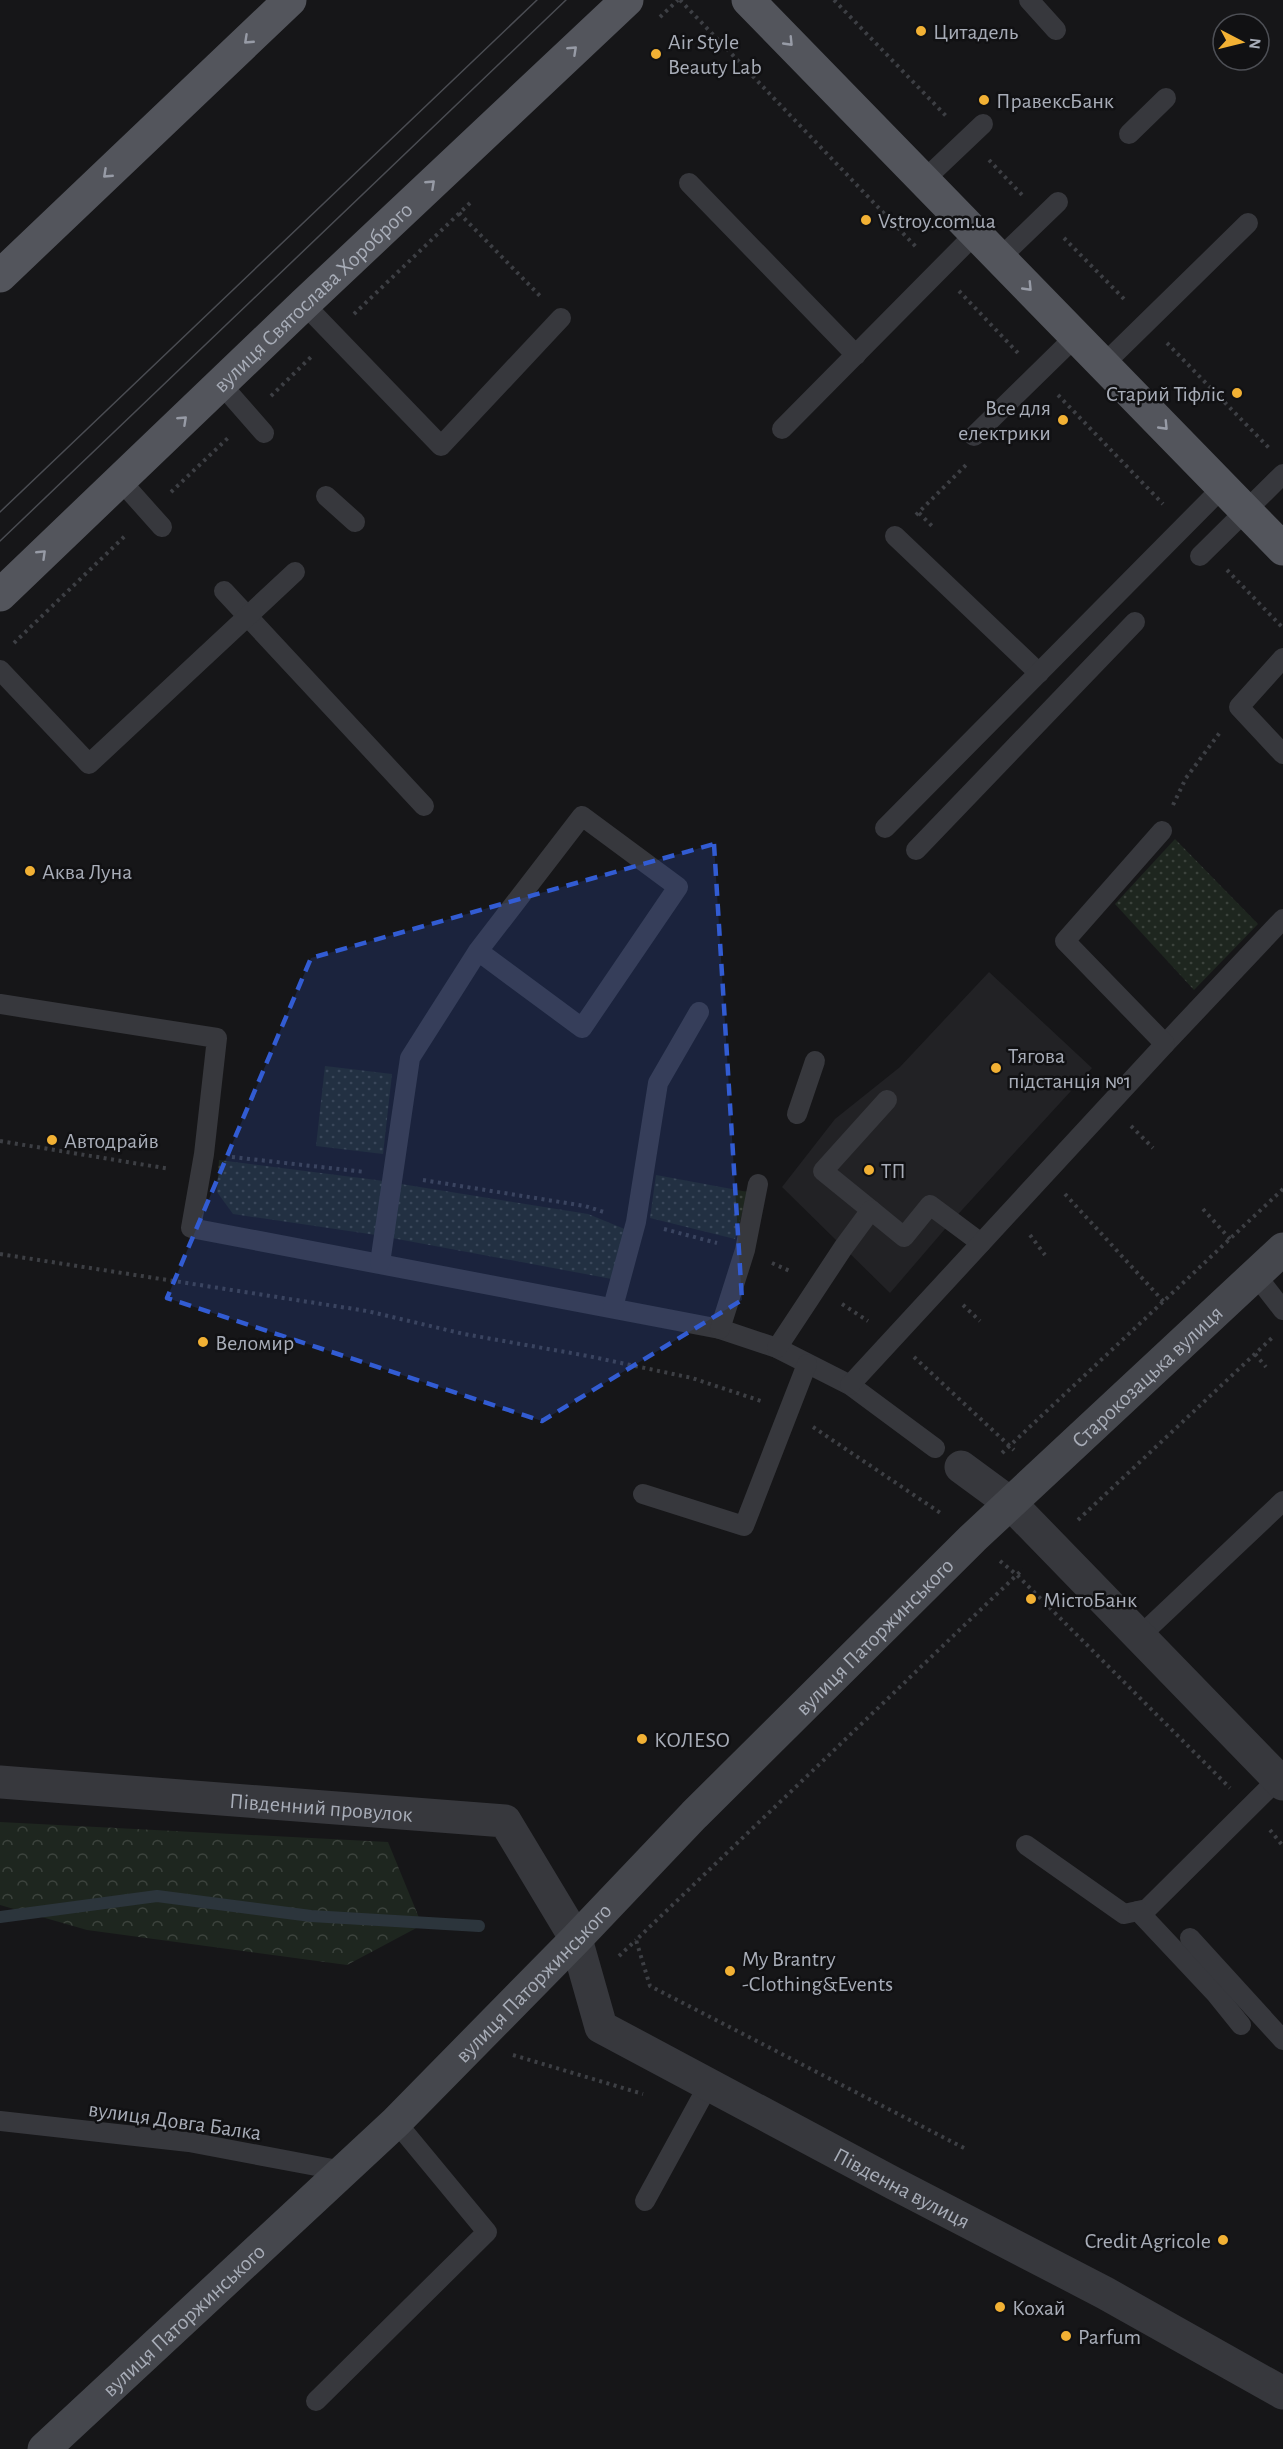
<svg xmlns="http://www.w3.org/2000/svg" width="1283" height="2449" viewBox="0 0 1283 2449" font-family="'Alegreya Sans',sans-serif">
<defs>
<pattern id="grass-dots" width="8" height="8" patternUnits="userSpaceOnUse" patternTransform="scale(1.5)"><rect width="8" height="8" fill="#1e261f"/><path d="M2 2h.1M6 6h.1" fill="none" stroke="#3c433d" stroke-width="1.8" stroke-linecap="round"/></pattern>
<pattern id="forest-crowns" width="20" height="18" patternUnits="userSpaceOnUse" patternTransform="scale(1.5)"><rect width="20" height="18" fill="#1e261f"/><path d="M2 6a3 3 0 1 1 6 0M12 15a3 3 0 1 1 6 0" fill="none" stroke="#3c433d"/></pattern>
</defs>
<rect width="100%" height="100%" fill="#161618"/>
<path fill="#222225" d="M989 972 1092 1068 951 1222 890 1293 782 1187 835 1119 900 1067Z"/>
<g fill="url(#grass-dots)">
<path d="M1175 839 1258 924 1194 990 1115 904Z"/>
<path d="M325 1066 392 1074 383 1154 316 1146Z"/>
<path d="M219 1160 384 1181 376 1235 233 1214 217 1192Z"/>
<path d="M656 1175 748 1192 735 1239 650 1218Z"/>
<path d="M401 1184 588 1214 627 1230 612 1279 392 1238Z"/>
</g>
<path fill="url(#forest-crowns)" d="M0 1822 388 1842 422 1925 347 1965 87 1930 0 1905Z"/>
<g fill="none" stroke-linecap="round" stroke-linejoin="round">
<path stroke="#2c353c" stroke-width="12" d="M0 1917 157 1896 311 1916 479 1926"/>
<g stroke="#3d3f44" stroke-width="4" stroke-dasharray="3 4.5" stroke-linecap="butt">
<path d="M680 0 918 249"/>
<path d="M834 0 948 118"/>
<path d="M660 17 678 0"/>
<path d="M989 160 1023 196"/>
<path d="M459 213 542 298"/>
<path d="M1064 238 1126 301"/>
<path d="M959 291 1018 353"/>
<path d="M354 314 470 203"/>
<path d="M1167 343 1270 449"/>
<path d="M1058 395 1163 504"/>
<path d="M271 396 313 355"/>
<path d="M171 492 229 437"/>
<path d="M919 513 933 527"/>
<path d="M916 515 966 465"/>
<path d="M1227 570 1282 627"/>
<path d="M14 643 127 534"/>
<path d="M1173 805 1186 778 1221 731"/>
<path d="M1131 1126 1153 1148"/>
<path d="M0 1141 170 1169"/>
<path d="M232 1157 365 1172"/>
<path d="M423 1180 585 1206 607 1213"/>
<path d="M1065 1194 1164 1302"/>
<path d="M1203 1209 1230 1239"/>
<path d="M664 1229 717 1243"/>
<path d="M1030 1235 1045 1255"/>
<path d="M0 1254 367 1311 464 1334 588 1356 692 1378 761 1401"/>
<path d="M772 1263 792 1272"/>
<path d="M842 1304 868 1321"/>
<path d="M963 1305 980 1321"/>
<path d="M1255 1354 1266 1367"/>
<path d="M914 1357 1014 1450"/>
<path d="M813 1427 942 1514"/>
<path d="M1002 1453 1283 1189"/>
<path d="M1078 1520 1274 1336"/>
<path d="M1000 1561 1017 1575 1230 1788"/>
<path d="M1270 1830 1283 1846"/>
<path d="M619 1956 636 1940"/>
<path d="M513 2055 643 2094"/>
<path d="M964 2148 650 1986 636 1940 1023 1569"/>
</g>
<g stroke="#37383d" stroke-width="20">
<path d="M1029 0 1056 30"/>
<path d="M1129 134 1166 98"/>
<path d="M924 180 983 124"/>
<path d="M689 183 856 355"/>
<path d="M1000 258 1058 202"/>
<path d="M304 304 441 446 561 318"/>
<path d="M1104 364 1248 223"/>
<path d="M221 384 264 433"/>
<path d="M782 429 976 233"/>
<path d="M974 436 1076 336"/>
<path d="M120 480 162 527"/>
<path d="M326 496 355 522"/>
<path d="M895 536 1039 673"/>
<path d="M1200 556 1283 474"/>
<path d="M224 591 424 806"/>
<path d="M1283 658 1239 707 1283 754"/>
<path d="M0 670 89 764 295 572"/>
<path d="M885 828 1223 487"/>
<path d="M916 850 1135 622"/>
<path d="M0 1004 217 1038 204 1154 191 1228 720 1329 777 1348 850 1385 935 1448"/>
<path d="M1165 1044 1283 919"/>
<path d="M797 1114 815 1061"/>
<path d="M871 1210 823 1171 887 1100"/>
<path d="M380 1263 410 1058 478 951 582 816 678 887 582 1028 478 951"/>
<path d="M1255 1274 1283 1310"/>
<path d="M613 1307 636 1222 658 1083 699 1012"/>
<path d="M720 1329 745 1250 758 1184"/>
<path d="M777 1348 843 1248 871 1210 904 1237 930 1205 981 1243"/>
<path d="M850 1385 1165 1044 1065 941 1162 831"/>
<path d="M643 1494 744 1526 807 1364"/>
<path d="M1140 1636 1283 1501"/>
<path d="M1026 1845 1124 1914 1147 1909 1278 1779"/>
<path d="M1138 1911 1216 1994 1241 2025"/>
<path d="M1190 1938 1283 2040"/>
<path d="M0 2121 189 2142 343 2171"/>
<path d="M645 2201 709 2084"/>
<path d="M316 2401 487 2232 396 2122"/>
</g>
<g stroke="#37383d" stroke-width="33">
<path d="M961 1467 1010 1503 1283 1784"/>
<path id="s1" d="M0 1782 505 1821 576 1939 601 2027 893 2183 1105 2293 1283 2393"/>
</g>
<path stroke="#45474d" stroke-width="33" id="s2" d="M44 2449 396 2122 576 1939 694 1815 973 1538 1283 1249"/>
<g stroke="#53555c" stroke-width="33">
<path d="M748 0 1283 549"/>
<path d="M0 276 290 0"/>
<path id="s3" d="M0 595 304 304 627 0"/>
</g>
<g stroke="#4a4c52" stroke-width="1.5">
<path d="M0 512 537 0"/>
<path d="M0 541 566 0"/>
</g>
</g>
<defs><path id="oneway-chevron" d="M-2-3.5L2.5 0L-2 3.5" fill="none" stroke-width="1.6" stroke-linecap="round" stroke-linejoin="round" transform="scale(1.5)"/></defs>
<g stroke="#979ba6">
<use href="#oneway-chevron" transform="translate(248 40) rotate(137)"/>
<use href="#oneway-chevron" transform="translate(789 42) rotate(46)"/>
<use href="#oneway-chevron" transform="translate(573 50) rotate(-43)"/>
<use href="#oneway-chevron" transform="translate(107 174) rotate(137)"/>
<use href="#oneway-chevron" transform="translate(431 184) rotate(-43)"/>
<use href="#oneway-chevron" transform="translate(1028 287) rotate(46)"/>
<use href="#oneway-chevron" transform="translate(183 420) rotate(-43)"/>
<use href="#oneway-chevron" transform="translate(1164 426) rotate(46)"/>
<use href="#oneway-chevron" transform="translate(42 554) rotate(-44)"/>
</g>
<path fill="#325cd3" fill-opacity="0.2" stroke="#325cd3" stroke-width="4.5" stroke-dasharray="12 8" stroke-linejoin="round" d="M714 844 742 1300 542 1421 167 1298 311 958Z"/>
<g fill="#f2b134" stroke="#111113" stroke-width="2">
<circle cx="921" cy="31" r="6"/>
<circle cx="656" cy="54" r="6"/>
<circle cx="984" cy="100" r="6"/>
<circle cx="866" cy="220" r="6"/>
<circle cx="1237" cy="393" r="6"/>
<circle cx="1063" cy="420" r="6"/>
<circle cx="30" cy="871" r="6"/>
<circle cx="996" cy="1068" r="6"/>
<circle cx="52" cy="1140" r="6"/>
<circle cx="869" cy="1170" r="6"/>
<circle cx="203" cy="1342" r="6"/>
<circle cx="1031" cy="1599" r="6"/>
<circle cx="642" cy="1739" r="6"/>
<circle cx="730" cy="1971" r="6"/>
<circle cx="1223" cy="2240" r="6"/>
<circle cx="1000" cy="2307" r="6"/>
<circle cx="1066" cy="2336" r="6"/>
</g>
<g text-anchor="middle" stroke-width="5" stroke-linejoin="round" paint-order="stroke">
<g font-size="22" fill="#a8adb8" stroke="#111113" text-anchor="start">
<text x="933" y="39">Цитадель</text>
<text x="668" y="49">Air Style<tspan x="668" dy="25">Beauty Lab</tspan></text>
<text x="996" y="108">ПравексБанк</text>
<text x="878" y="228">Vstroy.com.ua</text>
<text x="1225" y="401" text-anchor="end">Старий Тіфліс</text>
<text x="1051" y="415" text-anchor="end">Все для<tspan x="1051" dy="25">електрики</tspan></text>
<text x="42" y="879">Аква Луна</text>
<text x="1008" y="1063">Тягова<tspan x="1008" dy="25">підстанція №1</tspan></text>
<text x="64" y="1148">Автодрайв</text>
<text x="881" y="1178">ТП</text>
<text x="215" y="1350">Веломир</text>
<text x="1043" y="1607">МістоБанк</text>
<text x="654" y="1747">КОЛЕSO</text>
<text x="742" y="1966">My Brantry<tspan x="742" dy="25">-Clothing&amp;Events</tspan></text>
<text x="1211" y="2248" text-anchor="end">Credit Agricole</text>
<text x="1012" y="2315">Кохай</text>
<text x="1078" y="2344">Parfum</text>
</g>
<g font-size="22" fill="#a8adb8" stroke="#111113">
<text dy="8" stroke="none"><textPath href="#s3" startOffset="432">вулиця Святослава Хороброго</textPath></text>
<text dy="8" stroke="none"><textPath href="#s2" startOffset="1539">Старокозацька вулиця</textPath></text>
<text dy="8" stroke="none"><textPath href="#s2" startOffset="1162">вулиця Паторжинського</textPath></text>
<text dy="8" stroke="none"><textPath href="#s1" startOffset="322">Південний провулок</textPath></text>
<text dy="8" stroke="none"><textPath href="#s2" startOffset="676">вулиця Паторжинського</textPath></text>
<text transform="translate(175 2120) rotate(8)" y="8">вулиця Довга Балка</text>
<text dy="8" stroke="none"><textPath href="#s1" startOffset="1077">Південна вулиця</textPath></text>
<text dy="8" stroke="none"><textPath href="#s2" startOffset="190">вулиця Паторжинського</textPath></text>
</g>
</g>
<g transform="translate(1241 42) rotate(97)"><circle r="28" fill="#111113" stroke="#4d4f55" stroke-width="1.5"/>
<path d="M0-4.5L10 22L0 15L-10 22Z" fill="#f2b134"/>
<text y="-9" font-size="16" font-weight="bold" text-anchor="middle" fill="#a8adb8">N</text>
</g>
</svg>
